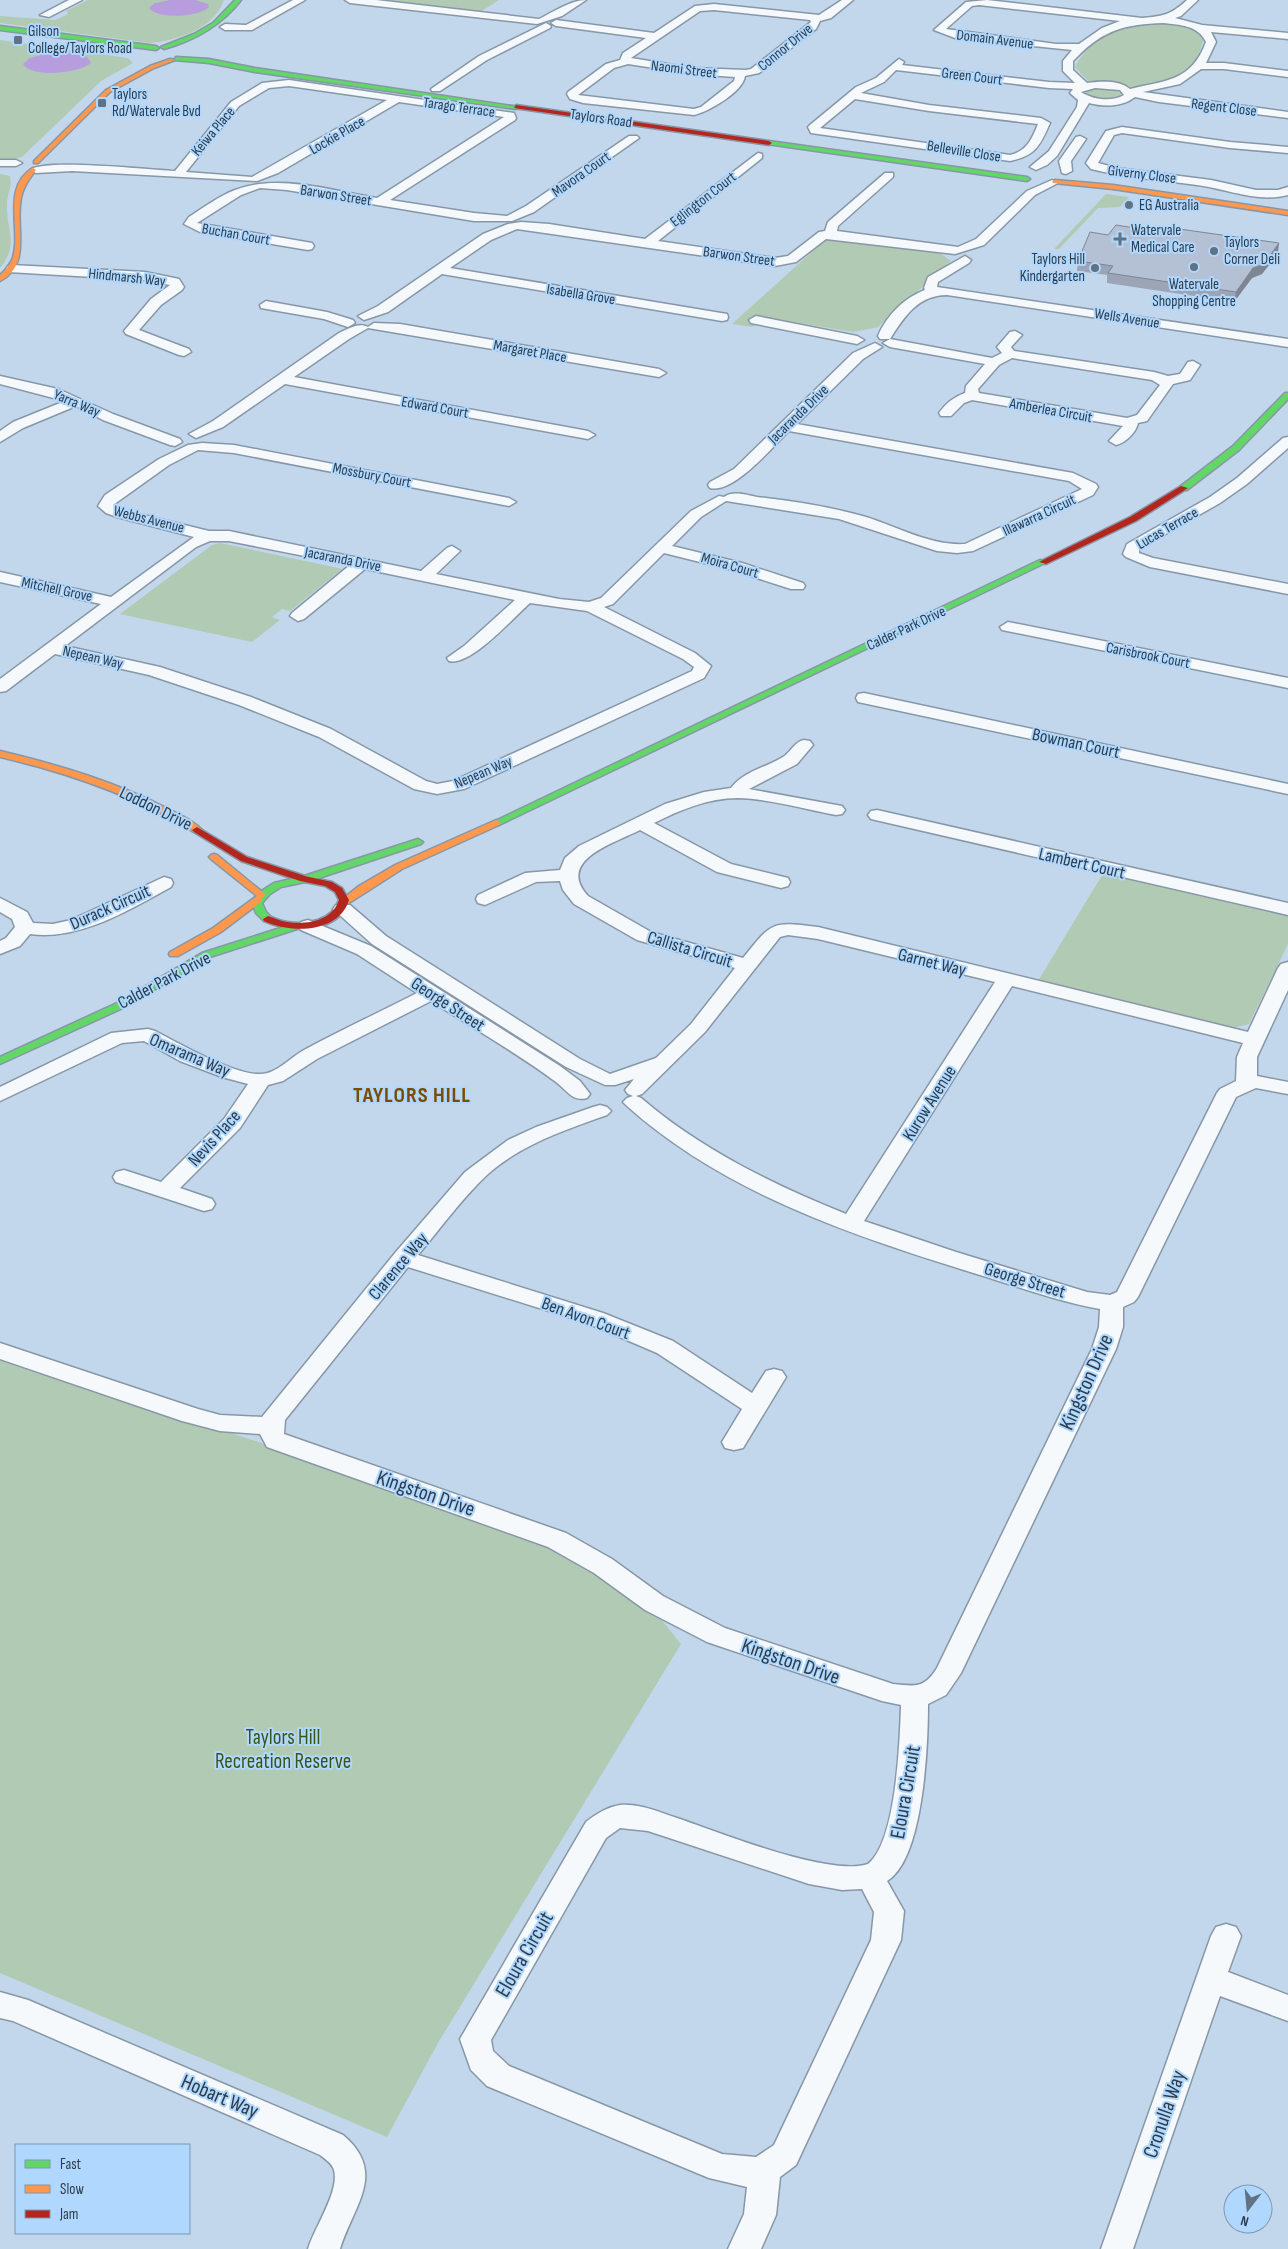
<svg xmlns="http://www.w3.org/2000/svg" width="1288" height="2249" viewBox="0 0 1288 2249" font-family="'Sofia Sans Condensed',sans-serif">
<rect width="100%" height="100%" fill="#c2d7ec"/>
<g fill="#b1cab3">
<path d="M88 0H224C214 29 178 40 150 43L0 23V16L55 20 68 14 66 11Z"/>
<path d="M380 0H499L480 12Z"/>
<path d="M1175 22 1194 27 1204 35C1200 66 1180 78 1152 85 1146 86 1138 89 1132 88 1118 85 1105 83 1090 83L1075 67C1085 47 1110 28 1133 24 1146 22 1161 23 1175 22Z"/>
<path d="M0 40 121 57 128 58 133 63 101 81 22 157 0 164Z"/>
<path d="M1097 88 1114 89 1122 94C1112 101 1094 101 1085 93L1088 89Z"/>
<path d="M0 174 10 176C13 187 6 195 7 207 7 232 19 245 0 268Z"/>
<path d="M1106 194 1129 197 1120 207 1098 208 1059 249H1054Z"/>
<path d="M841 237 941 254 951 261 878 327 854 332 768 318 752 327 732 324 825 240Z"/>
<path d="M220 543 334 567 342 569 290 611 282 609 272 617 280 620 252 642 120 614 212 545Z"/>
<path d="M1104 872 1288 914V944L1249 1024 1236 1027 1221 1026 1038 981Z"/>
<path d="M0 1357 511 1525 555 1546 651 1607 681 1644 438 2043 387 2137 0 1973Z"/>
</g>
<g fill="#b79ddd">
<path d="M170 0H195L208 4 209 7C199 17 157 20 149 8L155 3Z"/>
<path d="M49 53H71L87 57 91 63C79 73 33 79 23 64L30 58Z"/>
</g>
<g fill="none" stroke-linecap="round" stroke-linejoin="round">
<g stroke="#8797a7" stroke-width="3">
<g id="street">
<path d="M69 0H82L49 17 40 15Z"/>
<path d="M293 0H305L252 30H225L220 27 225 24 246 25Z"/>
<path d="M345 0H376L539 19C553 12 571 0 586 0L562 16 537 24 350 3Z"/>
<path d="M842 0H853L831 18 820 21 816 29 759 73 745 76C743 92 708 112 694 115L583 103 570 99 567 94 568 92 606 64 620 60 623 53 646 38 556 26 551 23 556 20 654 33 695 6 714 4 819 15ZM714 10 810 20 811 22 751 69 746 70 693 68 631 58 700 11ZM628 64 693 74 735 77 734 81 701 107 694 109 578 95 614 68Z"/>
<path d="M987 0 1142 18C1163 16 1171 15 1187 0H1198L1181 16 1175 18 1202 25 1288 33V39L1211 32 1216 42 1206 63H1224L1288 71V77L1224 69H1201L1180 84 1143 92 1288 112V118L1159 102 1135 97C1122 107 1104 107 1089 103L1057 156 1047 165 1036 170 1030 167 1049 151 1077 107 1078 100 1070 93 1073 89 1049 88 896 70 884 82 861 93 929 105 1041 118 1050 123C1040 146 1035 156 1010 161L811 133 808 127 810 125 856 87 876 78 899 59 904 62 902 65 1049 82 1075 83 1063 71V61L1072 50 955 38 934 30 966 2ZM979 5 1120 21 1102 28 1079 44H1056L946 29 972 6ZM1163 23C1180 25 1198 25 1206 42 1191 82 1166 80 1130 89 1120 80 1100 81 1087 83L1073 70V61L1077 57C1103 30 1126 24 1163 23ZM1095 88 1120 90 1124 95C1112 102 1093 100 1081 92ZM855 99 929 111 1038 124C1032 139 1027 151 1010 155L820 128Z"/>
<path d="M546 23 551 26 550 28 487 60 440 91H432L431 89 479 56Z"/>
<path d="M289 80 514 113 516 118 515 120 390 200 474 213 507 216 526 206 629 136H637L639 138 534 212 512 221H474L287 190 260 188 241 195 197 223 312 243 314 246 312 249 308 250 200 232 184 224 189 217C203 208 219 196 235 190 278 173 332 191 377 198L504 117 399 102 278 173 257 181 72 171 36 173 30 170C42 158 153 170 175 171L231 102 262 83ZM289 86 387 100 252 177 186 172 239 106 269 88Z"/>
<path d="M1122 127 1230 142 1288 147V153L1230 148 1122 133 1114 135 1098 163 1117 168 1211 180 1256 190H1278L1288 187V195C1257 203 1228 189 1197 185 1162 180 1126 178 1091 169L1086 163 1106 131Z"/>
<path d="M1080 136 1086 139 1071 161 1072 171 1066 174 1062 173 1059 161 1076 137Z"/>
<path d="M758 153 762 154V158L658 241 775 258 788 256 819 232 825 231 828 222 885 173H893V177L838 226 837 231 958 247 976 239 1027 191 1052 180 1058 183 1035 195 984 245 955 254 826 239 796 262 775 266 517 229 491 240 450 268 727 314 728 317 727 320 722 321 442 274 388 312 364 320 358 316 378 306 483 234 508 224 521 222 549 224 645 239Z"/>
<path d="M0 160H16L22 163 16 166H0Z"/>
<path d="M965 256 971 260 969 263 938 282 937 287 1288 339V347L947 295C918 295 904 317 890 339H880L878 336C887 315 904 298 925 290L924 288 928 277Z"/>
<path d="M12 265 145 272 179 279 184 287 182 290 161 305 139 330 189 349 191 352 184 356 179 355 126 334 124 331 151 299 170 285 145 280 8 272 6 269 8 266Z"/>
<path d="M266 301 327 312 353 320 355 323 348 327 324 319 261 308 260 305Z"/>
<path d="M756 316 857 336 864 340 857 344 751 323 749 320Z"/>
<path d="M374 323 400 324 659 369 666 373 659 377 368 328 349 339 294 377 588 431 595 435 588 439 285 384 223 427 196 438 189 434 213 421 339 333C348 329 359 322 368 327Z"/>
<path d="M1015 331 1022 335 1011 347 1014 351 1154 372 1168 376 1180 374 1188 362 1193 361 1200 365 1190 380 1173 384 1147 421 1138 423C1136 433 1125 443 1116 445L1109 441 1123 426 972 400 964 403 951 416H941L939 413C946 403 954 397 965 393L966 386 985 364 890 347 883 343 890 339 992 358 1002 353 997 347 1010 332ZM1012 358 1152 380 1160 385 1137 415 1127 418 979 393 978 389 999 365Z"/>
<path d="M875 343 882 347 863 359 797 424 1073 473 1096 484 1098 487 1093 495 973 551 957 553 937 551 839 519 726 501 701 517 672 546 742 563 803 583 805 586 803 589H791L732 570 664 553 613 604 604 607 695 653 711 666 704 678 464 789 437 794 414 789 319 737 239 705 149 675 55 654 6 691 0 692V679L101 604 0 582V572L111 597 194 537 117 517 106 513 98 506 105 495 159 459 188 445 202 443 234 445 509 498 516 502 509 506 234 453 198 450 169 465 113 505 127 511 209 531H229L421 571 447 548 452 546 460 551 436 574 559 599 589 602 601 598 691 511 719 496 724 497C732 490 748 495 757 497 794 501 831 507 866 517 898 527 931 546 965 544L1082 489 1069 481 789 431C773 446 734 494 710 488L708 485 710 482 734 469 853 353ZM210 541H229L350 565 292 613 290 616 298 621 304 619 365 569 515 600 464 646 447 658 449 661C470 667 514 617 530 603L587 611 683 659 694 667 692 671 453 781 437 784 426 781 331 729 251 697 160 667 65 646 196 547Z"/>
<path d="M0 376 58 389 113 414 180 439 182 442 175 446 170 445 103 420 76 406 23 428 0 442V431L13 422 65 401 0 384Z"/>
<path d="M1288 437V448L1247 484 1220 503 1139 549V553L1153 558 1288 584V594L1150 567 1126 557 1123 554 1127 544 1210 497 1237 478 1283 438Z"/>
<path d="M1008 622 1288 678V688L1002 630 1000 627Z"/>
<path d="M864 693 1288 784V794L858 702 856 698 858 694Z"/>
<path d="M804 740 810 741 813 745 797 764 749 789 842 806 845 810 842 814 836 815C804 809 770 799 738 798 708 798 680 810 654 823L731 864 788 878 790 882 788 886 781 888 717 872 640 830C615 843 555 860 588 896L651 932 743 958C772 922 771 921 818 927L1248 1032 1278 968 1281 964 1288 962V990L1257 1057V1076L1288 1082V1094L1256 1088 1236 1097 1138 1297 1134 1302 1123 1307V1327L1116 1349 961 1673 946 1695 928 1704C928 1744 924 1859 887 1881L904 1911 901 1940 796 2165 780 2177 776 2215 761 2249H728L744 2214 747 2187 709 2178 487 2086 471 2070 460 2039 586 1822C596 1814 607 1807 620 1805 640 1803 661 1813 680 1819 721 1833 830 1877 868 1864 896 1842 900 1741 901 1705L882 1701 707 1642 645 1610 594 1573 548 1547 267 1447 260 1434 220 1431 182 1421 0 1359V1343L198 1409 220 1415 262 1417 395 1253 465 1172 508 1140 536 1127 593 1107 600 1105 607 1107 611 1111 607 1115C565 1130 522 1144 488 1174 462 1198 441 1228 418 1255L603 1313 673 1341 752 1393 766 1371 774 1369 782 1371 786 1377 743 1448 734 1450 725 1448 722 1442 742 1409 657 1353 587 1323 408 1267 285 1420 284 1434 566 1533 612 1559 663 1596 725 1628 893 1684C915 1686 924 1689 937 1668L1092 1349 1099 1327 1100 1309C1060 1302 1019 1287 980 1275 857 1237 725 1194 627 1106L623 1102 627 1098 633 1096 628 1094 625 1090 634 1079 615 1085H605L566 1067 372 944 333 909 336 905H350L386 936 580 1059 610 1074 656 1058 691 1024 735 968 637 940 574 904 563 890 560 881 536 882 485 905 478 903 476 899 478 895 525 873 560 870 565 858 579 846 665 804 704 792 731 788C744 771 765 768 783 757 791 752 794 742 804 740ZM788 935 818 939 995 982 846 1214C774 1185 700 1149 641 1098L636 1096 642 1094 705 1032 780 937ZM1012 986 1243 1043 1237 1057 1236 1081 1220 1089 1217 1093 1117 1292 1110 1295 1087 1292 956 1252 864 1221ZM620 1828 648 1831 809 1884 842 1890 862 1889 874 1912 871 1940 774 2145 756 2157 722 2154 509 2066 493 2051 491 2040 606 1838Z"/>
<path d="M877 810 1288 903V915L871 819 868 815 871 811Z"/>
<path d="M164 877 171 879 173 883 171 887C129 910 79 941 30 934L20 946 0 954V941L6 938 15 927 12 919 0 912V898L27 912 33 923 53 924 71 920Z"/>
<path d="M308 920 371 946 560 1066 580 1081 590 1094 587 1098C572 1102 568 1091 556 1082 517 1053 473 1028 431 1001L317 1059 283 1081 268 1085 240 1128 180 1188 212 1199 215 1204 212 1209 204 1211 116 1182 113 1177 116 1172 124 1170 161 1182 224 1119 248 1084 222 1077 180 1061 144 1041 122 1043 0 1101V1087L111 1033 148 1029 155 1031C178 1043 236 1076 261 1074 276 1074 291 1057 304 1050 341 1030 380 1012 417 993L357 954 301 930 298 926 301 922Z"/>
<path d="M1226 1924 1236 1927 1241 1936 1228 1972 1288 1995V2021L1220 1996 1133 2249H1101L1211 1936 1216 1927Z"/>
<path d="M0 1992 28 2000 343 2135C388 2173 353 2206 340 2249H308C314 2228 340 2191 334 2170 332 2163 325 2159 320 2155L13 2021 0 2018Z"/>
</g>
</g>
<g stroke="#8797a7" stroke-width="3">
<g id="fast">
<path d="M235 0H241C221 26 195 40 164 49L161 47 194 34 213 23Z"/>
<path d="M0 26 156 46 159 48 156 50 0 30Z"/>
<path d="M176 57 209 59 255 68 519 107 516 109 255 72 209 63 174 60Z"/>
<path d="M769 141 1027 177 1030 179 1027 181 767 144V142Z"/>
<path d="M1285 393H1288V399L1239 450 1187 490H1181V486L1233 446Z"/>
<path d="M1040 560 1047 562 499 825H493L491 823Z"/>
<path d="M418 839 423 842 421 844 310 881 281 887 270 894 262 903 266 912 273 919 272 921H264L256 913 252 903 263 890 274 883 304 876Z"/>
<path d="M293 924 297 925 298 927 297 929 210 957 125 1007 0 1064V1057L117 1003 202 953Z"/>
</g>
</g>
<g stroke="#8797a7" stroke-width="3">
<g id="slow">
<path d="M170 59 175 60 154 68 110 92 38 163H34V161L106 90 150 66Z"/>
<path d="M33 168 36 170C27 181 21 191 20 205 17 231 30 266 0 281V275C5 271 9 266 12 260 23 233 0 187 33 168Z"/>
<path d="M1055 180 1113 185 1288 211V215L1113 189 1053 183 1052 182Z"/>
<path d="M0 751C59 765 116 782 170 810 180 815 194 821 202 830L197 833 194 832C133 795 69 773 0 757Z"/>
<path d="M496 820 501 823 499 825 402 869 349 903 345 904 340 901 359 886 395 865Z"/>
<path d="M214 854 217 855 266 895 262 898V901L221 932 178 956H170L169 954 170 952 213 928 257 896 211 859 209 857 211 855Z"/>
</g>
</g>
<g stroke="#8797a7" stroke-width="3">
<g id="jam">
<path d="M516 105 769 141 772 143 769 145 514 108Z"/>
<path d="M1181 486 1188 488 1136 521 1046 564 1039 562 1130 517Z"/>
<path d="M197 827 247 857 305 876 332 882 342 888 349 900C339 933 291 934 264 921L263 919 268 916C275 918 280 921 287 922 307 925 332 921 339 900L335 892 325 886 300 881 241 861 194 832 192 830Z"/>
</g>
</g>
<use href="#street" fill="#f6f9fc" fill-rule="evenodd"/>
<use href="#fast" fill="#63d668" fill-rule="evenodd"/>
<use href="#slow" fill="#ff974d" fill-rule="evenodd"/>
<use href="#jam" fill="#b3261e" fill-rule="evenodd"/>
</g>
<path fill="#9ba5b5" d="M1108 235 1278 253 1262 274 1252 278 1234 302 1107 283V275L1077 271 1078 261Z"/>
<path fill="#7e8694" d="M1279 243 1278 253 1262 274 1252 278 1234 302 1236 292 1253 268Z"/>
<path fill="#b4c0d3" stroke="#7e8694" d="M1116 225 1161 232 1165 227 1279 243 1264 264 1253 268 1236 292 1108 273 1113 266 1078 261 1090 232 1108 235Z"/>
<g fill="#607283" stroke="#b0d7fe" stroke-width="2">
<rect x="13" y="35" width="10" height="10" rx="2.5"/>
<rect x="97" y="98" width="10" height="10" rx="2.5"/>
<circle cx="1129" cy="205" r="5"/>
<path d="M1117.5 231.5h5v5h5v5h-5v5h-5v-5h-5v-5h5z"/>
<circle cx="1214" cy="251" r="5"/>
<circle cx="1194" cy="267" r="5"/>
<circle cx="1095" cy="268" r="5"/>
</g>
<g text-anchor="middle" stroke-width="4" stroke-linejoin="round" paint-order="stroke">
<g font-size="15" fill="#2c3c4b" stroke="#b0d7fe" text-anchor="start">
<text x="28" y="36">Gilson<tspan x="28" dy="17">College/Taylors Road</tspan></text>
<text x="112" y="99">Taylors<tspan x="112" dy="17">Rd/Watervale Bvd</tspan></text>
<text x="1139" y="210">EG Australia</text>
<text x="1131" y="235">Watervale<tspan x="1131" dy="17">Medical Care</tspan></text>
<text x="1224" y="247">Taylors<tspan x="1224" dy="17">Corner Deli</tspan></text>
<text x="1085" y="264" text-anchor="end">Taylors Hill<tspan x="1085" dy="17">Kindergarten</tspan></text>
<text x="1194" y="289" text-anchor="middle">Watervale<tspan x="1194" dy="17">Shopping Centre</tspan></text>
</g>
<g font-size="15" fill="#2c3c4b" stroke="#b0d7fe">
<text transform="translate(995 39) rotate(7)" y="5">Domain Avenue</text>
<text transform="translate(785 47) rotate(-39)" y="5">Connor Drive</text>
<text transform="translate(684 69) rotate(7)" y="5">Naomi Street</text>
<text transform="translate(972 76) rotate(7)" y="5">Green Court</text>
<text transform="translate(459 107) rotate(8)" y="5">Tarago Terrace</text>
<text transform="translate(1224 107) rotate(7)" y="5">Regent Close</text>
<text transform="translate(601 118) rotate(8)" y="5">Taylors Road</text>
<text transform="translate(213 131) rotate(-50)" y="5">Keiwa Place</text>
<text transform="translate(337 135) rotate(-30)" y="5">Lockie Place</text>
<text transform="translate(964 151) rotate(9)" y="5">Belleville Close</text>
<text transform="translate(581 174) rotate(-35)" y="5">Mavora Court</text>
<text transform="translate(1142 174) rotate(7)" y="5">Giverny Close</text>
<text transform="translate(336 195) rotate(9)" y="5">Barwon Street</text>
<text transform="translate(703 199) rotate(-38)" y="5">Eglington Court</text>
<text transform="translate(236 234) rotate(10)" y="5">Buchan Court</text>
<text transform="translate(739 256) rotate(8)" y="5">Barwon Street</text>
<text transform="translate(127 277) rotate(6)" y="5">Hindmarsh Way</text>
<text transform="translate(581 294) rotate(9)" y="5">Isabella Grove</text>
<text transform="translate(1127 318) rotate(9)" y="5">Wells Avenue</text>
<text transform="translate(530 351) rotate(10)" y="5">Margaret Place</text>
<text transform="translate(77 403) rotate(23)" y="5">Yarra Way</text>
<text transform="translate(435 407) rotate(10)" y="5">Edward Court</text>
<text transform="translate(1051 410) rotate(10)" y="5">Amberlea Circuit</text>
<text transform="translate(798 414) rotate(-44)" y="5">Jacaranda Drive</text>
<text transform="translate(372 475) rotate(11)" y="5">Mossbury Court</text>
<text transform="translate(1039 515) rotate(-25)" y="5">Illawarra Circuit</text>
<text transform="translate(149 519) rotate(14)" y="5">Webbs Avenue</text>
<text transform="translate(1167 528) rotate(-30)" y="5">Lucas Terrace</text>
<text transform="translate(343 559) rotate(11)" y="5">Jacaranda Drive</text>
<text transform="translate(730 565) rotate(16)" y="5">Moira Court</text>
<text transform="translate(57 589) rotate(12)" y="5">Mitchell Grove</text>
<text transform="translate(906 628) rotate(-25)" y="5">Calder Park Drive</text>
<text transform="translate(1148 655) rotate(11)" y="5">Carisbrook Court</text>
<text transform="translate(93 657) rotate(13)" y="5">Nepean Way</text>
<text transform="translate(483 772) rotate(-23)" y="5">Nepean Way</text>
</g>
<g font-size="18" fill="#2c3c4b" stroke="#b0d7fe">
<text transform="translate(1076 743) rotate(12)" y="6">Bowman Court</text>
<text transform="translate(156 808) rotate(26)" y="6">Loddon Drive</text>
<text transform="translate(1082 863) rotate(13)" y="6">Lambert Court</text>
<text transform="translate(110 907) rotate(-24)" y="6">Durack Circuit</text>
<text transform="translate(690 949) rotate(17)" y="6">Callista Circuit</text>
<text transform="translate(932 962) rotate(14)" y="6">Garnet Way</text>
<text transform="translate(164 980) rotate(-28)" y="6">Calder Park Drive</text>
<text transform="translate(448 1004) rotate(33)" y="6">George Street</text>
<text transform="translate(190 1055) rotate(23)" y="6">Omarama Way</text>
<text transform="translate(929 1103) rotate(-58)" y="6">Kurow Avenue</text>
<text transform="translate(214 1138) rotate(-48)" y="6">Nevis Place</text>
<text transform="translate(398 1266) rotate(-50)" y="6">Clarence Way</text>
<text transform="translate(1025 1280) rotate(17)" y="6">George Street</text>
<text transform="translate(586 1318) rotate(20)" y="6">Ben Avon Court</text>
</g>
<g font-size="21" fill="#2c3c4b" stroke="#b0d7fe">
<text transform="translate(1086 1382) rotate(-66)" y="7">Kingston Drive</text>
<text transform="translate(426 1493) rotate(19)" y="7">Kingston Drive</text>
<text transform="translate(791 1661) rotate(19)" y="7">Kingston Drive</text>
<text transform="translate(905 1792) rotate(-80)" y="7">Eloura Circuit</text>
<text transform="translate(524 1954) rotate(-60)" y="7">Eloura Circuit</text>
<text transform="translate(220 2096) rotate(23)" y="7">Hobart Way</text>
<text transform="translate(1164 2114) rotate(-71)" y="7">Cronulla Way</text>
</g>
<g font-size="21" fill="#3a5414" stroke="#b0d7fe">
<text x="283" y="1744">Taylors Hill<tspan x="283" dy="24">Recreation Reserve</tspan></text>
</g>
<g font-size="22" font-weight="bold" letter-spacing="1" fill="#7b4c00" stroke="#b0d7fe">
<text x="412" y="1102">TAYLORS HILL</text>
</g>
</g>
<rect x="15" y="2144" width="175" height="90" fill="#b0d7fe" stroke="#7b99b6"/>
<rect x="25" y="2160" width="25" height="8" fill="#63d668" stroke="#7b99b6"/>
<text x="60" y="2169" font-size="15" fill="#2c3c4b">Fast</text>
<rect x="25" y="2185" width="25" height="8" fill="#ff974d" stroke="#7b99b6"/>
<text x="60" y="2194" font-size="15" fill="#2c3c4b">Slow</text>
<rect x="25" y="2210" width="25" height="8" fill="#b3261e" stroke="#7b99b6"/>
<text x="60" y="2219" font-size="15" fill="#2c3c4b">Jam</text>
<g transform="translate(1248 2209) rotate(196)"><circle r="24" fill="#b0d7fe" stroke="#7b99b6"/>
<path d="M0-4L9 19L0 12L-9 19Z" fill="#607283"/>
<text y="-8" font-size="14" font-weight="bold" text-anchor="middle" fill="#2c3c4b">N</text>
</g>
</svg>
